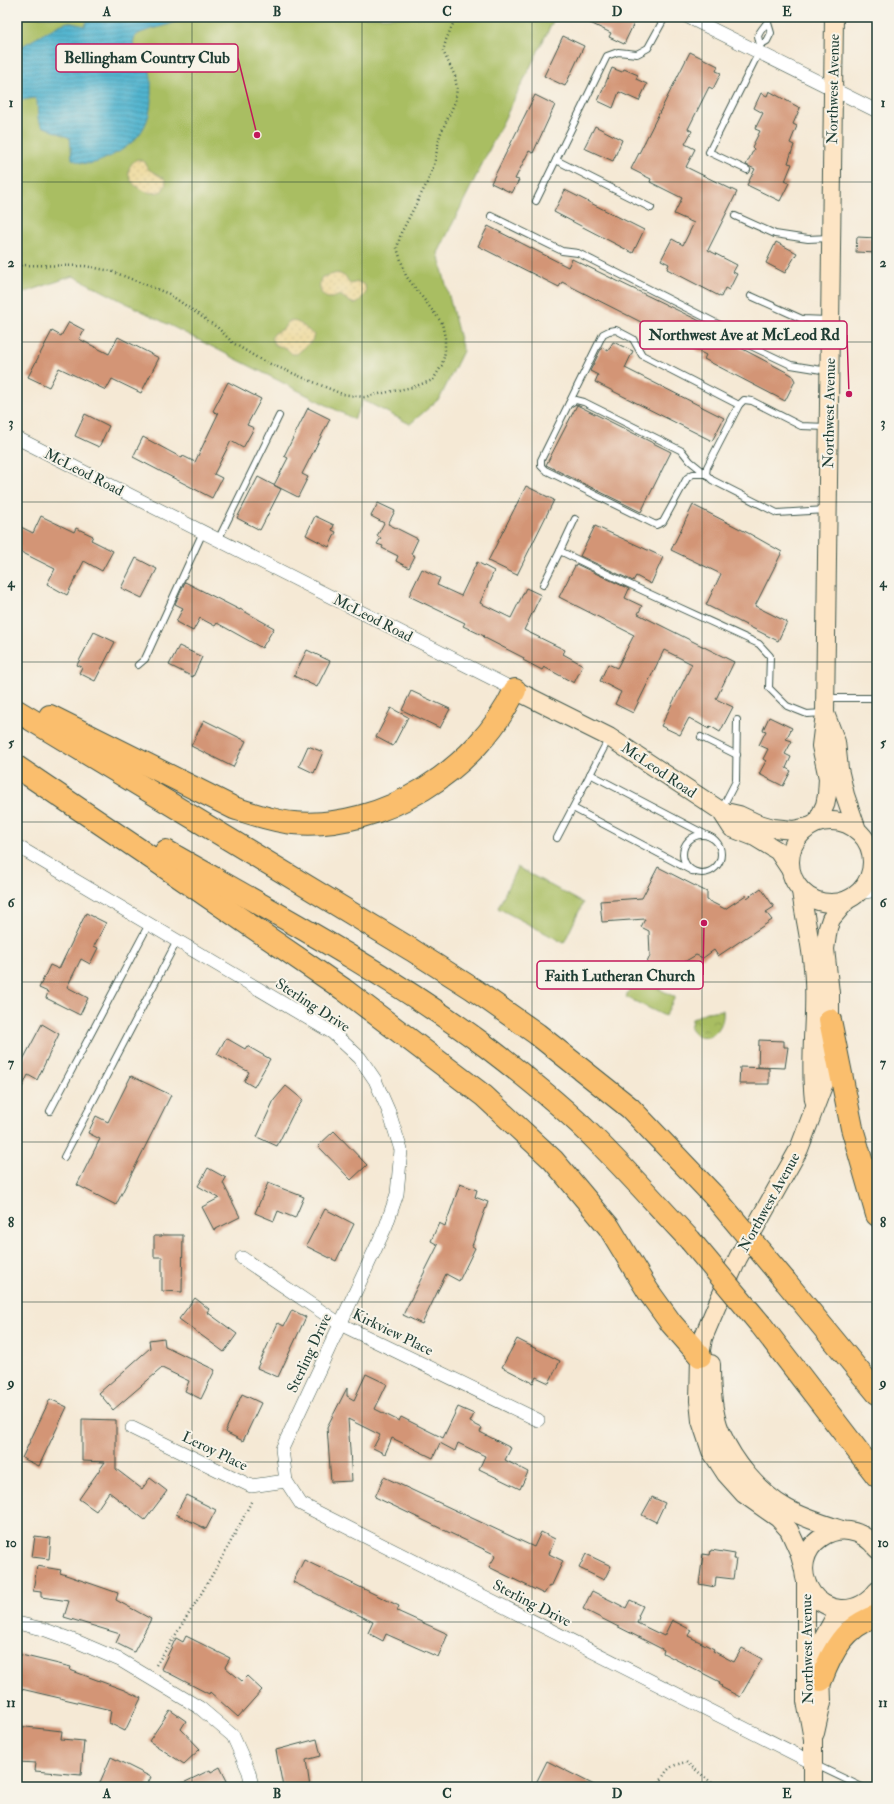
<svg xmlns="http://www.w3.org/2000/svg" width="894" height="1804" viewBox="0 0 894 1804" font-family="'IM FELL Double Pica',serif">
<defs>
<pattern id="sand-dots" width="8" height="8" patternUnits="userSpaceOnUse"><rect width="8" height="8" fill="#eeda9e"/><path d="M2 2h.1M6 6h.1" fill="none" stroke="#ccbc89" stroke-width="1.8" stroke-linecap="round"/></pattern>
<pattern id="park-crowns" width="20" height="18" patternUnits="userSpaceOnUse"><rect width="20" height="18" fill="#a9be62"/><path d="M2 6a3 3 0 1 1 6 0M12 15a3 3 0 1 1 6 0" fill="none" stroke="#899c52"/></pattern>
<pattern id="water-rules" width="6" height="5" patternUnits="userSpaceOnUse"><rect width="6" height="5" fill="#51b4cf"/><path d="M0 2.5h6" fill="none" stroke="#4394a9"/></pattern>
</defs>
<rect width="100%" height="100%" fill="#f7f3e8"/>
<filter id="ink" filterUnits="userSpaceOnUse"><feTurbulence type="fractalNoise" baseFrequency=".025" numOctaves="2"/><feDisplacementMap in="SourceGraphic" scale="8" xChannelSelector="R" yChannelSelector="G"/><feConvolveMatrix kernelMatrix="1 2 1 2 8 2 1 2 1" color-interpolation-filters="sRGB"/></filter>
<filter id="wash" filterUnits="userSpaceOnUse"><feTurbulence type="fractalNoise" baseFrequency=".012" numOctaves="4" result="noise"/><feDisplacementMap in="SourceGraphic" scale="16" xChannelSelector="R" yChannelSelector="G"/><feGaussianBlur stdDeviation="0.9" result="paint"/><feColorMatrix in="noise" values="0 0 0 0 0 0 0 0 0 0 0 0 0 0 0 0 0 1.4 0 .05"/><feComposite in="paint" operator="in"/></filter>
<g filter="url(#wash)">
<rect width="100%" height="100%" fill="#f5e9d5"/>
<g fill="#a9be62" stroke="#647e4b">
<path d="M17 17H555L438 253 463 351 440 398 410 424 363 400 354 419 73 276 17 295Z"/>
<path d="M517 867 583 903 564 943 498 908Z"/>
<path d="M635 977 675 997 665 1016 626 997Z"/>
</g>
<g fill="url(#sand-dots)" stroke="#868c69">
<path d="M137 159 145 162 148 169 165 179 166 184 162 191C143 200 114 174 137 159Z"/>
<path d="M338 273 346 277 350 284 358 282 365 285 366 293 357 304 350 302 340 295C337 296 334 298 331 298 320 299 317 284 322 277Z"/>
<path d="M292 320 301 324 314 335 312 341 297 354H292L286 348 275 345 271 338 275 333 283 329 289 321Z"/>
</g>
<path fill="url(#park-crowns)" stroke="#647e4b" d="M723 1010C726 1031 703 1049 690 1029L692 1019 706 1012Z"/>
<path fill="url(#water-rules)" stroke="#387882" d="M89 17H185C173 27 140 29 135 37 128 49 145 60 149 69 152 76 151 85 151 93 152 125 138 143 109 157 94 164 87 167 72 159L70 138 42 126 38 119 37 101 35 98 17 101V49L59 25 68 22 85 26Z"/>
<g id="blocks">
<g fill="#d39576">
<path d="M578 17H637L624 44 609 37 611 33Z"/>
<path d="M563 36 584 46 565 86 544 76Z"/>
<path d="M690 52 718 66 716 71 721 73 713 89 709 87 688 129 692 131 685 144 695 149 686 167 737 192 708 250 737 265 733 272 737 274 729 290 725 288 721 297 667 269 669 264 661 260 672 239 683 245 694 223 674 214 682 198 650 182 651 179 631 169Z"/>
<path d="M612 68 622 72 624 69 638 75 636 79 647 84 639 101 619 92 613 108 598 101Z"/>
<path d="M769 91 800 108 793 124 797 126 790 143 794 145 788 163 792 164 785 181 789 183 780 201 747 185 755 169 746 165 754 149 752 147 760 131 755 129 763 113 754 108 761 93 767 96Z"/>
<path d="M535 95 555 105 533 153 529 151 515 179 519 180 512 193 491 183Z"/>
<path d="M595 126 622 140 613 161 584 148Z"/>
<path d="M565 190 644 230 633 253 554 212Z"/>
<path d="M488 226 568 267 572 259 710 326 709 328 717 332 716 335 792 375 795 381 785 401 704 359 706 355 562 282 559 287 478 246Z"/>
<path d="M857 237 877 238V253L856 252Z"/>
<path d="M776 242 797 253 785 273 766 263Z"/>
<path d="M69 322 84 330 79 339 109 354 118 337 159 358 141 393 112 379 106 390 59 368 49 387 28 377 52 331 61 336Z"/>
<path d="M613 342 633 351 625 368 724 418 712 441 595 382 598 375 590 371 602 347 608 351Z"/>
<path d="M228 382 261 399 247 425 254 428 243 448 231 441 214 474 222 478 212 498 133 457 143 437 182 458 183 456 195 462 218 414 213 411Z"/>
<path d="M577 405 671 452 641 512 546 465Z"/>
<path d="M308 408 330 419 302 474 308 477 298 497 274 485 288 458 284 456Z"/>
<path d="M85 414 109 426 99 447 75 436Z"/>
<path d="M258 477 281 489 260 530 237 518Z"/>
<path d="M526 486 554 500 517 575 488 561Z"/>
<path d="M378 503 395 511 388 524 418 539 411 554 415 556 409 568 396 561 398 556 382 548 383 546 377 544 381 538 377 536 384 523 371 516Z"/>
<path d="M693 505 750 534 782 552 755 606 787 622 778 641 706 605 721 574 671 550Z"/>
<path d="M41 516 74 532 76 528 93 536 91 540 113 551 102 571 84 561 67 595 47 584 55 569 17 550V525L33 533Z"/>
<path d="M315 516 334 525 332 530 336 532 329 547 306 535Z"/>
<path d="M595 526 663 557 651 584 636 576 633 581 580 556Z"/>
<path d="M136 558 157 569 142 598 121 588Z"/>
<path d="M477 562 494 571 480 603 511 618 526 588 541 595 524 630 565 650 563 654 583 665 574 683 544 667 542 670 523 660 524 658 483 637 484 636 463 626 465 623 409 596 422 569 440 578 437 585 461 596Z"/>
<path d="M576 564 629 589 625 598 642 606 638 614 734 662 716 699 733 707 720 732 710 726 709 729 689 718 680 735 661 726 692 664 664 650 633 713 615 704 621 692 600 681 608 664 617 668 634 635 559 597Z"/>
<path d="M185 582 240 610V609L274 628 262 648 217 623 215 626 200 618 193 631 176 622 183 608 175 604Z"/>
<path d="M94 632 115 642 95 681 79 673 82 667 77 665Z"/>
<path d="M179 646 202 657 193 677 169 665Z"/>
<path d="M307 650 330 661 317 687 294 676Z"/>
<path d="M411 691 450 709 440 728 402 710Z"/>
<path d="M391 708 408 717 393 746 376 737Z"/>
<path d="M769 717 792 728 786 739 792 741 785 754 791 757 786 768 791 771 783 786 759 774 766 761 763 759 768 749 759 745 766 731 763 730Z"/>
<path d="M204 720 246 741 233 767 191 746Z"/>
<path d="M308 746 323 752 314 773 299 766Z"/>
<path d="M658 867 707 892V900L725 909 746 895 747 898 761 888 774 907 766 912 772 920 718 956 714 950 703 958 696 955 674 968 668 982 643 971 650 956 649 931 641 927 645 919 602 922 600 901 642 898Z"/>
<path d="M86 913 106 923 94 946 98 948 90 964 81 959 67 987 88 998 80 1015 46 998 48 992 39 988 50 965 59 969Z"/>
<path d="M42 1024 59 1034 37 1080 28 1075 17 1098V1071Z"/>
<path d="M226 1038 245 1049 247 1046 270 1059 254 1087 244 1081 249 1072 217 1054Z"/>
<path d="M759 1040 784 1041V1047H788L785 1068 758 1067Z"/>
<path d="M740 1067 769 1068V1084H739Z"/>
<path d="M131 1076 171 1095 116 1205 77 1185 100 1139 88 1133 96 1116 108 1122Z"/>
<path d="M286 1086 303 1100 293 1114 277 1146 257 1137 274 1100Z"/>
<path d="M334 1131 367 1165 351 1180 318 1146Z"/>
<path d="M208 1168 226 1178 223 1183 240 1217 214 1230 202 1207 219 1198 198 1186Z"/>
<path d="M268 1183 304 1197 295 1218 278 1211 274 1221 255 1213Z"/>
<path d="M460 1184 477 1190 475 1197 488 1202 472 1246 475 1248 459 1281 446 1274 422 1324 403 1315 438 1245 431 1241 439 1223 445 1226Z"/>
<path d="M325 1209 354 1224 336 1261 306 1246Z"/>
<path d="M162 1235H183L182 1292 162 1291V1257H154V1236H162Z"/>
<path d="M195 1298 209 1309 207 1312 237 1334 224 1352 179 1319Z"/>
<path d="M292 1310 306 1317 278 1377 257 1368 278 1323 284 1326Z"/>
<path d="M164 1338 165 1346 215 1370 201 1399 185 1391 189 1381 162 1368 113 1410 99 1393 150 1348 149 1340Z"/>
<path d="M517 1339 560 1361 549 1383 536 1377 533 1383 502 1367Z"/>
<path d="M366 1374 387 1384 375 1409 399 1421 401 1417 443 1438 458 1407 474 1414 470 1422 482 1428 480 1432 511 1448 505 1460 528 1472 520 1489 479 1469 485 1456 458 1443 455 1451 440 1443 433 1458 392 1438 385 1454 373 1448 380 1435 348 1419 352 1481 331 1482 327 1427 347 1388V1396L354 1400Z"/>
<path d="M242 1394 261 1403 243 1441 225 1432Z"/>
<path d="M50 1399 67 1407 39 1466 22 1458Z"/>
<path d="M82 1419 116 1420V1469L142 1489 150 1478 167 1491 145 1520 109 1492 96 1511 79 1499 105 1462 82 1461Z"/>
<path d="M384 1477 534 1547 541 1532 555 1539 549 1554 563 1561 551 1587 549 1586 544 1594 489 1567 496 1555 375 1497Z"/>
<path d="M186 1495 216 1510 206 1529 176 1514Z"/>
<path d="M652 1497 665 1503 656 1522 642 1515Z"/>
<path d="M35 1536 51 1538 49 1559 32 1557Z"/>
<path d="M711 1550 735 1554 734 1559H736L733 1579 716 1577 715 1587 699 1584 703 1554 710 1555Z"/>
<path d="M586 1554 611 1566 604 1580 579 1568Z"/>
<path d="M304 1560 399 1606 397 1611 448 1634 438 1657 386 1634 383 1641 368 1633 373 1622 293 1582Z"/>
<path d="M37 1566 61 1570 60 1573 118 1593 116 1600 151 1619 134 1652 116 1643 120 1634 64 1617 69 1601 41 1597V1592L33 1591Z"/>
<path d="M592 1591 626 1608 630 1600 643 1606 638 1616 639 1617 637 1623 664 1636 672 1620 691 1630 688 1636 714 1649 713 1651 734 1662 742 1648 762 1659 740 1697 721 1687 722 1686 719 1684 720 1682 663 1653 664 1650 583 1609Z"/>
<path d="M186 1636 230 1658 225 1667 242 1681 247 1676 262 1690 238 1717 210 1692 209 1694 161 1669 176 1638 183 1642Z"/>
<path d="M17 1654 71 1667 70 1670 124 1690 141 1698 125 1731 109 1723 111 1710 17 1688Z"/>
<path d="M170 1710 186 1721 181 1729 200 1749 184 1764 149 1741Z"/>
<path d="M17 1726 62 1731 61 1739 84 1741 81 1775 35 1771 36 1763 17 1762Z"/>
<path d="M317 1739 321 1756 306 1760 310 1787H283L276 1750Z"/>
<path d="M111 1757 151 1777 146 1787H98Z"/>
<path d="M547 1761 598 1787H534Z"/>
<path d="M220 1767 227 1781 215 1787H175L210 1770 211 1772Z"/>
</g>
</g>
</g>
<g filter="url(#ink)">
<use href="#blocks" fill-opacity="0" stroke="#3f574c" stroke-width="1"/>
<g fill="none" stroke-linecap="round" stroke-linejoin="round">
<g stroke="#3f574c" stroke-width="8">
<g id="service">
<path d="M760 45 767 41 771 33 768 23"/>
<path d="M747 170 709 152 759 52 760 45 758 36C761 28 767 25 770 17"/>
<path d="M536 201 556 160"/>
<path d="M651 208 556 160 607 56 618 52 637 54 648 48 665 17"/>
<path d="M491 216 562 251 578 253 722 326 734 338 791 365 828 371"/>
<path d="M735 216 775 234 808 239 829 238"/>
<path d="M751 296 802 319 828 320"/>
<path d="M569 404 576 400 584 402 682 451 690 461 706 474"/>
<path d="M706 474H693L687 478 663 522 656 525 545 470 541 466V460L603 334 609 331 616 330 633 339 642 355 739 405"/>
<path d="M826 510 777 513 712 480 706 474 707 467 739 405 744 400 752 401 801 426 827 427"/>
<path d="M218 540 279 416"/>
<path d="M560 551 575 519"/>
<path d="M543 585 560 551C626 584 692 613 759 644L770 656 769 688 787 706 807 714 823 713"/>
<path d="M138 665 145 659 203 532"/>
<path d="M826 698H877"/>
<path d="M701 737 737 755"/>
<path d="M590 774 712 838"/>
<path d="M573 808 692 871"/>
<path d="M721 810 736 781 737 720"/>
<circle cx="702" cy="854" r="19"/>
<path d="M557 838 609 738"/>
<path d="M50 1111 149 924"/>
<path d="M64 1157 177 941"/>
<path d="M816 1765 862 1787"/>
</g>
</g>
<g stroke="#3f574c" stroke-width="14">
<g id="minor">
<path d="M688 17 877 111"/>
<path d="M17 438 515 690"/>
<path d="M17 846 333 1033 360 1058 375 1080 389 1112 401 1150 397 1194 386 1226 282 1449 286 1481 301 1504 813 1763"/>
<path d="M871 851 877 860"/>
<path d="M858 893 877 890"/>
<path d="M242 1258 340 1324 538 1420"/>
<path d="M132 1428 251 1486 286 1481"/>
<path d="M17 1623 43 1629 78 1642 120 1660 200 1708 233 1736 249 1772 252 1787"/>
</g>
</g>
<g stroke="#3f574c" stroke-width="20">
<g id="secondary">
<path d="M515 690 609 737 721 811 732 828 755 837 778 851 790 869"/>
<path d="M826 716 836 742 839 769 845 795 857 830"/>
<path d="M721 811 739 815 756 823 773 828 793 830 808 827"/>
<circle cx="831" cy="862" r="41"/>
<path d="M817 822 825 805 827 795 828 778 821 746 825 713 834 17"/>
<path d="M801 891C805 921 813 950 814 981 816 1021 809 1061 814 1100"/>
<path d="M711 1364C711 1387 712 1412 721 1433 734 1462 758 1492 786 1508 803 1518 823 1524 842 1530"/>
<path d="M877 1549C845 1505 782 1548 812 1593 818 1602 829 1608 840 1609 855 1610 868 1603 877 1591"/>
<path d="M804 1570 799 1552 789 1530 778 1518 744 1494 726 1474 711 1451 701 1421 699 1401 700 1356 703 1338 720 1298 738 1258 799 1149 824 1083 830 1020V993L825 949 828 928 831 919 847 900"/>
<path d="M806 1582V1701L813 1739V1787"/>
<path d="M815 1733 822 1702 820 1644 835 1617 850 1609"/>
</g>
</g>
<g stroke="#3f574c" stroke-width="24">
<g id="motorway">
<path d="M17 711 412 950 473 989 537 1034 630 1108 714 1196"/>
<path d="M50 716 234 808C253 814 273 821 293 823 382 831 478 769 515 690"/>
<path d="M17 767 159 863 343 989 484 1096 553 1160 609 1227 648 1291 671 1323 700 1356"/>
<path d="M166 851C275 913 386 972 487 1047 525 1076 564 1107 597 1141 629 1173 659 1207 690 1240"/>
<path d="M830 1020 852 1128 877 1215"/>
<path d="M786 1282 877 1393"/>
<path d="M761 1325 877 1476"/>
<path d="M821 1680C832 1651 845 1626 877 1616"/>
</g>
</g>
<g stroke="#3f574c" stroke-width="2.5" stroke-dasharray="1 3" stroke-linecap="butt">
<path d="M17 265 85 266 111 271 169 294 218 328 233 343 261 360 342 394 364 397 413 387 433 380 442 365 445 352V338L442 323 406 276 397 248 401 233 427 183 434 165 440 135 455 102 457 89 455 76 443 51 446 40 456 17"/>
<path d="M156 1665C191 1612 224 1558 252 1500"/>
<path d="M658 1787C666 1770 668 1766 686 1762L717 1787"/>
</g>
<use href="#service" stroke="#fff" stroke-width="6"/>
<use href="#minor" stroke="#fff" stroke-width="13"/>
<use href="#secondary" stroke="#fde5c5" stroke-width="18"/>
<use href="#motorway" stroke="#fabe6d" stroke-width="22"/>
<g stroke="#3f574c" stroke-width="24" stroke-linecap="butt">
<g id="motorway-bridge">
<path d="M714 1196 786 1282"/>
<path d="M690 1240 761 1325"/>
</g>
</g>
<use href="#motorway-bridge" stroke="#fabe6d" stroke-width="22"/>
</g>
</g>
<path fill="none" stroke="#1f3d34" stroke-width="1" stroke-opacity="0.55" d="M192 17V1787M362 17V1787M532 17V1787M702 17V1787M17 182H877M17 342H877M17 502H877M17 662H877M17 822H877M17 982H877M17 1142H877M17 1302H877M17 1462H877M17 1622H877"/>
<g text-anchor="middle" stroke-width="4" stroke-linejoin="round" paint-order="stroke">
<g font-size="15" fill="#1f3d34" stroke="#f7f3e8">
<text transform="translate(833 89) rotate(-89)" y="5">Northwest Avenue</text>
<text transform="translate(829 413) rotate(-89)" y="5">Northwest Avenue</text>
<text transform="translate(84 472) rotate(27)" y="5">McLeod Road</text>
<text transform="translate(373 618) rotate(27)" y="5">McLeod Road</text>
<text transform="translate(659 770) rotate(34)" y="5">McLeod Road</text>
<text transform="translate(313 1005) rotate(33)" y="5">Sterling Drive</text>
<text transform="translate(769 1202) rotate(-61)" y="5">Northwest Avenue</text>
<text transform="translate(393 1332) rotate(26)" y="5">Kirkview Place</text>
<text transform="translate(309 1353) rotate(-65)" y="5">Sterling Drive</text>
<text transform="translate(215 1451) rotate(26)" y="5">Leroy Place</text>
<text transform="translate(532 1603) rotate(27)" y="5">Sterling Drive</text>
<text transform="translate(807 1649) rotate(-91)" y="5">Northwest Avenue</text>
</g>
</g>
<path fill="none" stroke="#c2185b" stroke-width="1.5" d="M257 135L238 58M849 394L847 335M704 923L703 975"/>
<g fill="#c2185b" stroke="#f7f3e8" stroke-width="1.5">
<circle cx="257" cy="135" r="4"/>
<circle cx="849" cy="394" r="4"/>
<circle cx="704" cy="923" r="4"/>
</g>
<g fill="#f7f3e8" stroke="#c2185b" stroke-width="1.5">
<rect x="56" y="44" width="182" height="28" rx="4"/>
<rect x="640" y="321" width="207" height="28" rx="4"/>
<rect x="537" y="961" width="166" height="28" rx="4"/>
</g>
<g font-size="16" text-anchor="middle" font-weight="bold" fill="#1f3d34">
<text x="147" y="63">Bellingham Country Club</text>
<text x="744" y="340">Northwest Ave at McLeod Rd</text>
<text x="620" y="981">Faith Lutheran Church</text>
</g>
<rect width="894" height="1804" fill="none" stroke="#f7f3e8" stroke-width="44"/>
<rect x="22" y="22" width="850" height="1760" fill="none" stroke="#1f3d34" stroke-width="1.5"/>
<g font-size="13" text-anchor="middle" font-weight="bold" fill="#1f3d34">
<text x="107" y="16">A</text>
<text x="277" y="16">B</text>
<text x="447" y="16">C</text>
<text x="617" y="16">D</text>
<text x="787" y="16">E</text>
<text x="11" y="107">1</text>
<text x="883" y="107">1</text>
<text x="11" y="267">2</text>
<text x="883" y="267">2</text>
<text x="11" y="427">3</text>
<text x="883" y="427">3</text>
<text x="11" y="587">4</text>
<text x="883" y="587">4</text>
<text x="11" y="747">5</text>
<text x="883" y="747">5</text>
<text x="11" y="907">6</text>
<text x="883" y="907">6</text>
<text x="11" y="1067">7</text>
<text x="883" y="1067">7</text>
<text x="11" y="1227">8</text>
<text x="883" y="1227">8</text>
<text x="11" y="1387">9</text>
<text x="883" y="1387">9</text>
<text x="11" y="1547">10</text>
<text x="883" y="1547">10</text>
<text x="11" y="1707">11</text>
<text x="883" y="1707">11</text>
<text x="107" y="1798">A</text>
<text x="277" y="1798">B</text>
<text x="447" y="1798">C</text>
<text x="617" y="1798">D</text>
<text x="787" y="1798">E</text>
</g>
</svg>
